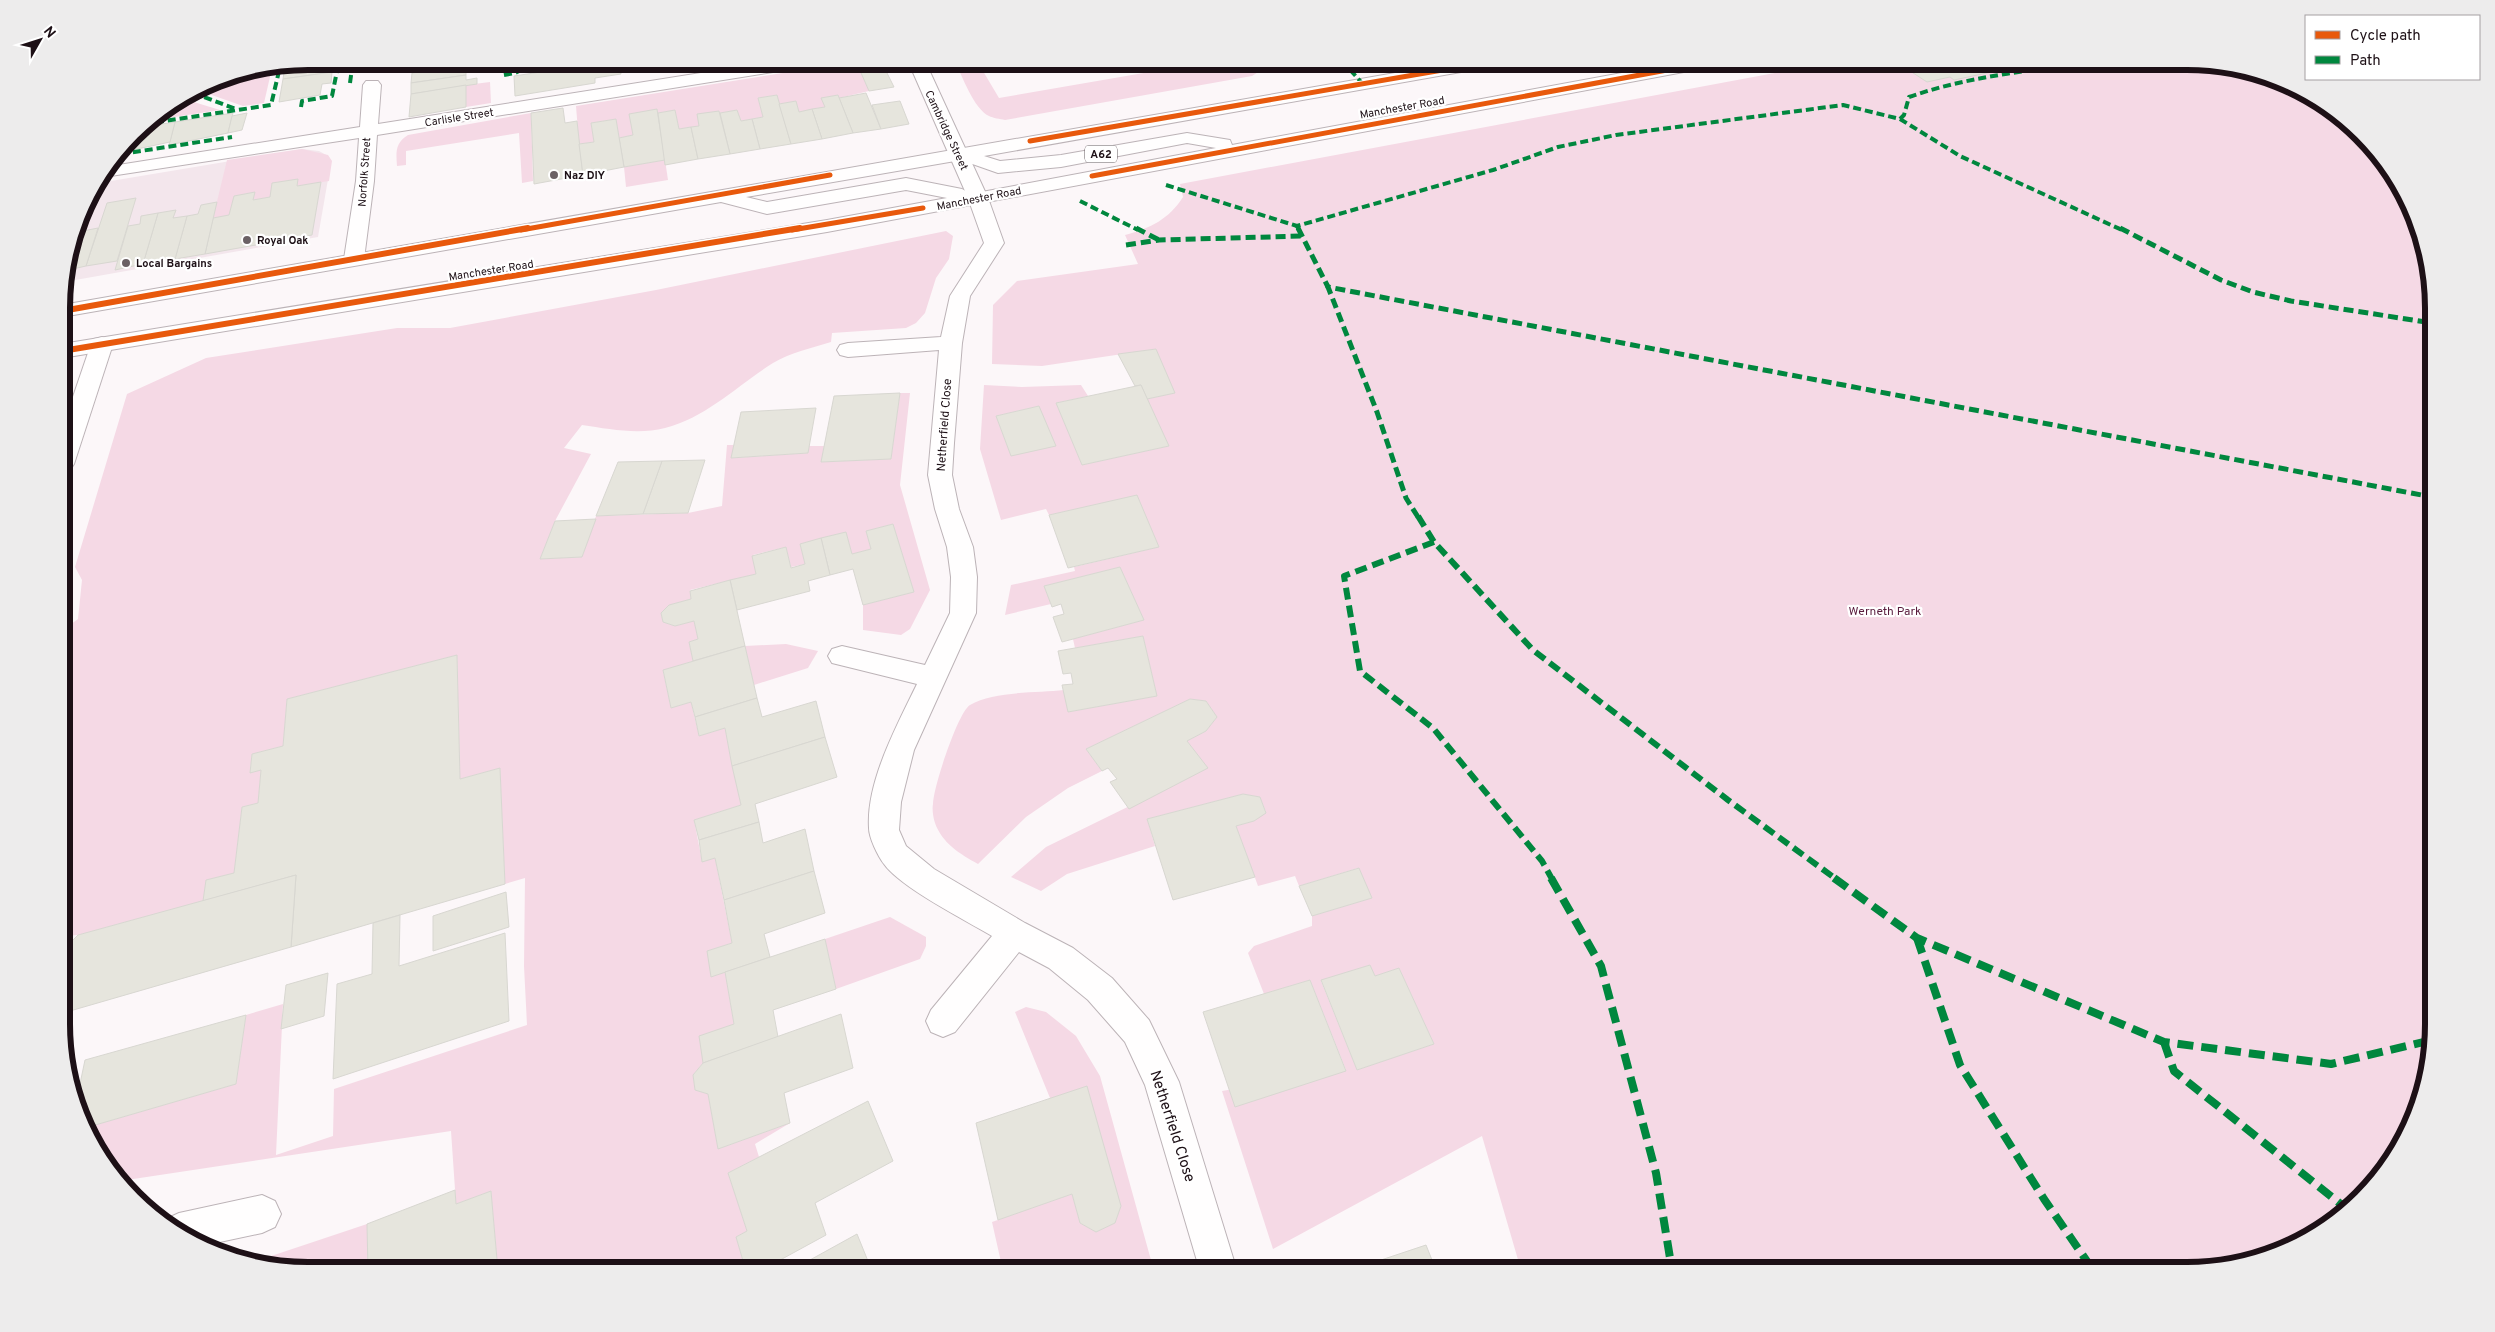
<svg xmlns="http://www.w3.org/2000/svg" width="2495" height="1332" viewBox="0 0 2495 1332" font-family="Overpass,sans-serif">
<rect width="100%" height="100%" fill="#fcf7f9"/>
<path fill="#f3e6ec" d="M302 149 319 151 328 156 331 162 318 237 64 282 87 199 99 183Z"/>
<g fill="#f5d9e5" fill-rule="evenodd">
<path d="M955 61H977L999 98 1213 61H1275L1252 76 1005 120C1000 119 993 118 989 116 974 109 962 76 955 61Z"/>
<path d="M1839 61H2187L2250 70 2296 87 2350 123 2392 171 2421 229 2432 276 2434 1024C2431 1045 2431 1068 2425 1088 2403 1165 2342 1230 2266 1257 2247 1265 2223 1266 2202 1270H1521L1482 1136 1273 1249 1222 1091 1346 1070 1310 980 1264 994 1248 953 1254 946 1312 926V916L1372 898 1358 868 1299 886 1295 876 1258 886 1236 826 1254 821 1266 812 1260 797 1243 794 1147 819 1155 846 1067 874 1041 891 1011 877 1046 847 1207 768 1187 741 1206 731 1217 717 1206 701 1190 699 1086 749 1102 771 1068 788 1026 817 978 864C960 854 942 843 935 823 933 817 932 809 933 804 933 788 958 712 970 705 994 691 1037 693 1064 690L1068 712 1157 696 1143 636 1075 648 1073 639 1144 620 1120 567 1044 586 1051 604 1005 615 1011 585 1075 571 1074 567 1159 547 1137 496 1049 515 1046 509 1001 520 980 449 984 385 1022 387 1081 385 1088 396 1056 403 1082 465 1169 446 1147 399 1174 393 1156 349 1042 366 992 364 993 305 1017 281 1138 264 1125 235C1151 228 1169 219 1183 197L1180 184ZM1039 406 1011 456 996 416ZM1370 965 1375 976 1399 968 1434 1044 1357 1070 1321 981Z"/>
<path d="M827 66 830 72 859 67 869 91 839 98 838 95 822 98 825 107 799 112 796 101 779 104 777 95 758 98 763 117 741 121 737 110 720 113 719 111 699 126 679 129 675 110 658 113 657 110 633 135 619 138 616 119 591 123 594 142 579 144 576 106Z"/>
<path d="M272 68 264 103 243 106 206 93 207 85 214 80Z"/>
<path d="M490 82 491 103 466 107V85Z"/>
<path d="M184 99 220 110 148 121Z"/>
<path d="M531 113 533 181 522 183 519 133 406 151V165L397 166C396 152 395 143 408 135Z"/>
<path d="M302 149 328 155 332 161 329 181 297 186 298 179 273 183 270 197 253 200 254 192 234 196 229 215 213 218 227 160Z"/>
<path d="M665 160 668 180 626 187 624 167Z"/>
<path d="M946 231 953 236 949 259 936 278 925 313 916 323 906 328 832 333 831 342C811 348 790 353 773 363 738 385 707 417 665 428 638 435 609 429 582 425L564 448 591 454 555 521 540 559 582 557 596 516 688 513 722 506 727 445H734L732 458 808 453 809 446H824L822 462 891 459 900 393H910L900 485 930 590 910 629 901 635 863 630V605L914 592 893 524 866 531 871 549 852 554 846 532 800 544 805 564 791 567 786 547 753 555 756 574 690 590 691 599 669 605 661 613 663 622 675 626 694 621 698 639 689 642 693 661 663 671 671 708 691 702 699 736 725 728 741 805 694 820 702 861 715 858 732 943 707 951 725 972 734 1024 693 1075 695 1090 708 1094 718 1149 790 1123 755 1144 759 1157 728 1173 747 1231 736 1237 746 1271H498L491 1191 456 1204 451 1131 120 1181 103 1161 85 1128 236 1084 246 1015 283 1004 276 1155 333 1136 334 1089 527 1025 524 966 525 878 505 884 500 768 460 779 457 655 287 699 283 746 252 754 250 772 261 770 258 803 242 807 234 873 206 880 203 901 78 935 63 936V630L78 619 82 580 75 567 127 394 206 358 397 328H450L656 290Z"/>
<path d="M786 644 818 651 808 668 754 685 745 646Z"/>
<path d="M890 917 926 937V946L920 959 836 989 825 939Z"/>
<path d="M1026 1007 1046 1012 1076 1036 1100 1076 1154 1271H1003L992 1222 1072 1194 1080 1223 1096 1232 1115 1223 1121 1206 1050 1098 1015 1012Z"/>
<path d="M367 1224 368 1271H308L250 1263Z"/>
</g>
<g fill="#e6e5dd" stroke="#d8d7d1">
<path d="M308 61H333L326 64 325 73 283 79 285 66Z"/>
<path d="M413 61H480L412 73Z"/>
<path d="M587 61H619L621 74 595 78V83L515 96 514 76 587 65Z"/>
<path d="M636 61H676L672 62 673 65 638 70Z"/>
<path d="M1928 61H1981L1996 71 1954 80 1950 77 1927 82 1904 67Z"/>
<path d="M466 64V75L411 83 412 73Z"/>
<path d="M858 66 885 69 894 87 869 91Z"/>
<path d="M332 72 331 83 322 84 320 95 279 102 283 79Z"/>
<path d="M466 75V80L477 78V84L411 94V83Z"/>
<path d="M466 85V107L409 117 411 94Z"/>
<path d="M866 93 881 129 853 133 839 98Z"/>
<path d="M777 95 791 144 760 149 752 119 763 117 758 98Z"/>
<path d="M838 95 853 133 822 139 812 109 825 107 821 98Z"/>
<path d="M796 101 799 112 812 109 822 139 791 144 779 104Z"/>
<path d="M900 101 909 124 881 129 872 105Z"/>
<path d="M563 108 565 123 577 121 583 175 534 184 531 113Z"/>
<path d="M657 109 665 160 624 167 619 138 633 135 629 114Z"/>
<path d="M675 110 679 129 691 127 698 159 665 165 658 113Z"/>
<path d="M737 110 741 121 752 119 760 149 730 154 720 113Z"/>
<path d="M719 111 730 154 698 159 691 127 699 126 697 114Z"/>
<path d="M233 113 228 133 169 145 175 122Z"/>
<path d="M247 113 242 130 228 133 232 116Z"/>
<path d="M616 119 624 167 583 175 579 144 594 142 591 123Z"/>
<path d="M175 122 170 142 123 152 142 127Z"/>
<path d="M298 179 297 186 321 182 312 235 205 254 213 218 229 215 234 196 255 192 253 200 270 197 272 183Z"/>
<path d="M136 198 117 261 86 266 107 203Z"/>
<path d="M217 202 205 254 175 259 187 216 198 214 201 205Z"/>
<path d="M176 210 173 218 187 216 175 259 143 264 158 213Z"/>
<path d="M158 213 143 264 115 270 128 226 140 224 141 216Z"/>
<path d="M98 228 86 266 68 270 78 232Z"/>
<path d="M1156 349 1175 393 1147 399 1141 385 1135 386 1118 354Z"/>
<path d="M1141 385 1169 446 1082 465 1056 403Z"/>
<path d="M900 393 891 459 821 462 834 396Z"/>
<path d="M1039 406 1056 446 1011 456 996 416Z"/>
<path d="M816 408 808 453 731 458 741 412Z"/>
<path d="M705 460 688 513 643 514 662 461Z"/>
<path d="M662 461 643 514 596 516 618 462Z"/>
<path d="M1137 495 1159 547 1068 568 1049 515Z"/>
<path d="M596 519 582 557 540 559 555 521Z"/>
<path d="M893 524 914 592 863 605 853 569 830 575 821 538 846 532 852 554 871 549 866 531Z"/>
<path d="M821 538 830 575 808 581 810 591 737 610 730 580 756 574 752 556 786 547 791 568 805 564 800 544Z"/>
<path d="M1120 567 1144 620 1062 642 1053 617 1064 614 1061 604 1052 607 1044 586Z"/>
<path d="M730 580 745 646 693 661 689 642 698 639 694 621 675 626 663 622 661 613 669 605 691 599 690 591Z"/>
<path d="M1143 636 1157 696 1068 712 1062 685 1073 684 1071 673 1063 674 1058 651Z"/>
<path d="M745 646 757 698 695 717 691 702 671 708 663 670Z"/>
<path d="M457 655 460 779 500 768 505 884 291 947 296 875 203 901 206 880 234 873 242 807 258 803 261 770 250 773 252 754 283 746 287 699Z"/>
<path d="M757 698 762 717 816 701 825 737 732 766 725 728 699 736 695 717Z"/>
<path d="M1190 699 1206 701 1217 717 1206 731 1187 741 1208 768 1129 809 1110 782 1117 779 1108 768 1102 771 1086 749Z"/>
<path d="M825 737 837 777 755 804 759 822 699 840 694 820 741 805 732 766Z"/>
<path d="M1243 794 1260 797 1266 813 1254 821 1236 826 1255 877 1173 900 1147 819Z"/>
<path d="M759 822 763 843 805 829 814 871 724 900 715 858 702 862 699 840Z"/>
<path d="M1359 868 1372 898 1312 916 1299 886Z"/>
<path d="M814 871 825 913 764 934 770 957 711 977 707 951 732 943 724 900Z"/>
<path d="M296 875 291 947 63 1013V950L78 935Z"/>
<path d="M506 892 509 927 433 951V916Z"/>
<path d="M400 915 399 966 505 933 509 1021 333 1079 337 984 372 974 373 923Z"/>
<path d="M825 939 836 989 773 1010 778 1037 703 1063 699 1036 734 1024 725 972Z"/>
<path d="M1370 965 1375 976 1399 968 1434 1044 1357 1070 1321 980Z"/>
<path d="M328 973 324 1016 281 1029 286 985Z"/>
<path d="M1310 980 1346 1071 1235 1107 1203 1012Z"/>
<path d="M841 1014 853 1068 784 1093 790 1123 718 1149 708 1094 695 1090 693 1075 703 1063Z"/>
<path d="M246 1015 236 1084 85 1128 76 1103 85 1060Z"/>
<path d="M1087 1086 1121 1206 1115 1223 1096 1232 1080 1223 1072 1194 998 1220 976 1123Z"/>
<path d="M868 1101 893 1161 815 1203 826 1235 760 1271H746L736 1237 747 1231 728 1173Z"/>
<path d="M455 1190 456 1204 491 1191 498 1271H368L367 1224Z"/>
<path d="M857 1234 872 1271H790Z"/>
<path d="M1426 1245 1436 1270H1351Z"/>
</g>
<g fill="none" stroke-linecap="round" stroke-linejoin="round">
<g stroke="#bcb3b7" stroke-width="2">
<g id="street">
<path d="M777 61H819L811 66 377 135 374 181 364 259 361 263 354 265 347 263 344 259 356 181 359 138 104 177 112 166 360 127 363 85 366 81H378L381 85 378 124Z"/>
<path d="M908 61H925L988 198 1004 243 970 296 962 343 954 443 952 475 959 509 973 547 977 577 976 613 914 750 901 802 899 830 906 846 934 869 1025 923 1073 948 1112 978 1149 1020 1179 1082 1234 1261 1230 1270 1200 1271 1145 1085 1125 1042 1088 1000 1049 968 1019 952 955 1032 943 1037 931 1032 926 1021 931 1010 992 936C965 920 900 887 884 864 878 856 869 838 869 828 866 782 897 725 917 684L832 663 828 656 832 649 842 646 925 665 950 613 951 577 947 547 935 509 928 475 939 350 848 357 840 355 837 350 840 345 848 343 941 337 950 296 984 243 968 198Z"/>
<path d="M102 337 110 339 113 344 74 464 70 470 62 472V429L91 344 94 339Z"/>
<path d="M262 1195 275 1201 281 1214 275 1227 262 1233 201 1246 164 1222 166 1219 179 1213Z"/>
</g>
</g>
<g stroke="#bcb3b7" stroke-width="2">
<path id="highway" d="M1464 61H1503L1495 66 984 156 1000 161 1061 155 1187 133 1230 140 1232 145 1687 61H1724L1716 66 827 232 62 358V344L827 220 947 198 906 190 767 214 721 202 62 317V305ZM1187 143 1216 148 971 194 962 189 906 178 767 202 746 197 961 160 998 173 1061 167Z"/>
</g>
<use href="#street" fill="#fffefe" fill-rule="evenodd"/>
<use href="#highway" fill="#fffefe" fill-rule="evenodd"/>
<g stroke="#00873e" stroke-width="4" stroke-dasharray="8 4" stroke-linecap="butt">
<path d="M566 61 578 64"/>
<path d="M1342 61 1363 84"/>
<path d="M504 75 515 73 538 61"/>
<path d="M350 83 353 61"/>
<path d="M193 93 236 109"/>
<path d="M301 107 302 101 332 96 339 61"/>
<path d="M1900 119 1904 115 1909 97C1972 75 2037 70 2102 61"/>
<path d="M144 124 271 105 280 67"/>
<path d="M121 154 232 137"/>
<path d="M1166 185 1297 226"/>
<path d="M1080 201 1138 230"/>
<path d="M1299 230 1297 226 1493 170 1558 147 1616 135 1843 105 1900 119 1960 156 2122 230"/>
</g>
<g stroke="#00873e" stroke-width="5" stroke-dasharray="10 5" stroke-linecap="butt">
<path d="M1136 228 1159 240"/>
<path d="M1298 228 1328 287"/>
<path d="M2120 228 2221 280 2253 292 2291 301 2432 323"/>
<path d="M1126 245 1159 240 1302 236"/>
<path d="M1418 517 1406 498 1377 412 1328 287 2432 497"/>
</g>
<g stroke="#00873e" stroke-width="6" stroke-dasharray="12 6" stroke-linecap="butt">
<path d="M1418 516 1434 542 1533 650 1728 800 1836 879"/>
<path d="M1434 542 1344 576 1360 671 1433 728 1542 861 1552 879"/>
</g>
<g stroke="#00873e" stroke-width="8" stroke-dasharray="16 8" stroke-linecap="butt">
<path d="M1551 878 1601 966 1656 1173 1672 1270"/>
<path d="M1834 878 1917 938 2164 1042 2331 1064 2432 1040"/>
<path d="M1917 938 1960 1065 2044 1199 2093 1270"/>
<path d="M2164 1042 2174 1071 2347 1209"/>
</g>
<g stroke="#fff" stroke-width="7">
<g id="cycleway-far1">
<path d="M1030 141 1495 61"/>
<path d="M1092 176 1716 61"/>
<path d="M521 230 830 175"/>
<path d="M792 230 923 208"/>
</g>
</g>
<g stroke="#fff" stroke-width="9">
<g id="cycleway">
<path d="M62 311 528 228"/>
<path d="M62 351 800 228"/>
</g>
</g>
<use href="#cycleway-far1" stroke="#e8590c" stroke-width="5"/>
<use href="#cycleway" stroke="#e8590c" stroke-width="6"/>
</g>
<g fill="#6b6165" stroke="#fff" stroke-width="2">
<circle cx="554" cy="175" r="5"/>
<circle cx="247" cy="240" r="5"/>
<circle cx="126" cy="263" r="5"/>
</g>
<g text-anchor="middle" stroke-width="4.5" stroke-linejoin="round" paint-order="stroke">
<g font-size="11" fill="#1d1016" stroke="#fff">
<text transform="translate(1402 107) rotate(-10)" y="4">Manchester Road</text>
<text transform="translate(459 117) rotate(-9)" y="4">Carlisle Street</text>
<text transform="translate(947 130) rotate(65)" y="4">Cambridge Street</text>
<text transform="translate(364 172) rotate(-86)" y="4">Norfolk Street</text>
<text transform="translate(979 198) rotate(-11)" y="4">Manchester Road</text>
<text transform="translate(491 270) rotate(-9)" y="4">Manchester Road</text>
</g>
<rect fill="#fff" stroke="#61585c" stroke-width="1" x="1085" y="145.5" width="32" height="17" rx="4"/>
<g font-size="11" font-weight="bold" fill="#1d1016">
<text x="1101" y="158">A62</text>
</g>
<g font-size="11" font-weight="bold" fill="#1d1016" stroke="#fff" text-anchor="start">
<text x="564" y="179">Naz DIY</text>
<text x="257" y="244">Royal Oak</text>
<text x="136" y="267">Local Bargains</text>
</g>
<g font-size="12" fill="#1d1016" stroke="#fff">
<text transform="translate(944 425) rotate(-86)" y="4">Netherfield Close</text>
</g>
<g font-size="12" fill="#581b3c" stroke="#fff">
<text x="1885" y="615">Werneth Park</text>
</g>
<g font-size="15" fill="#1d1016" stroke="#fff">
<text transform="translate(1173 1126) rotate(72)" y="5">Netherfield Close</text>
</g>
</g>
<path d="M0 0H2495V1332H0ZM308 70H2187A238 238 0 0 1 2425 308V1024A238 238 0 0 1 2187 1262H308A238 238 0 0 1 70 1024V308A238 238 0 0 1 308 70Z" fill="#edecec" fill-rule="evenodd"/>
<path fill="none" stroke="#1d1016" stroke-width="6" d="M308 70H2187A238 238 0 0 1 2425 308V1024A238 238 0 0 1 2187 1262H308A238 238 0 0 1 70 1024V308A238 238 0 0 1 308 70Z"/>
<rect x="2305" y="15" width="175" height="65" fill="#ffffff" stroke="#a59fa2"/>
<rect x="2315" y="31" width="25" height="8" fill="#e8590c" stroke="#a59fa2"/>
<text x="2350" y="40" font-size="15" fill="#1d1016">Cycle path</text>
<rect x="2315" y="56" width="25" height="8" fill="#00873e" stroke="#a59fa2"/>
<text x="2350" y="65" font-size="15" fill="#1d1016">Path</text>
<g transform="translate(40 40) rotate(51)" stroke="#ffffff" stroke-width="4" paint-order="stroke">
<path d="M0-4L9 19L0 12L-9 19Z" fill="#1d1016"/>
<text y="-8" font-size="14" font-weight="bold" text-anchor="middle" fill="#1d1016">N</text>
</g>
</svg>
